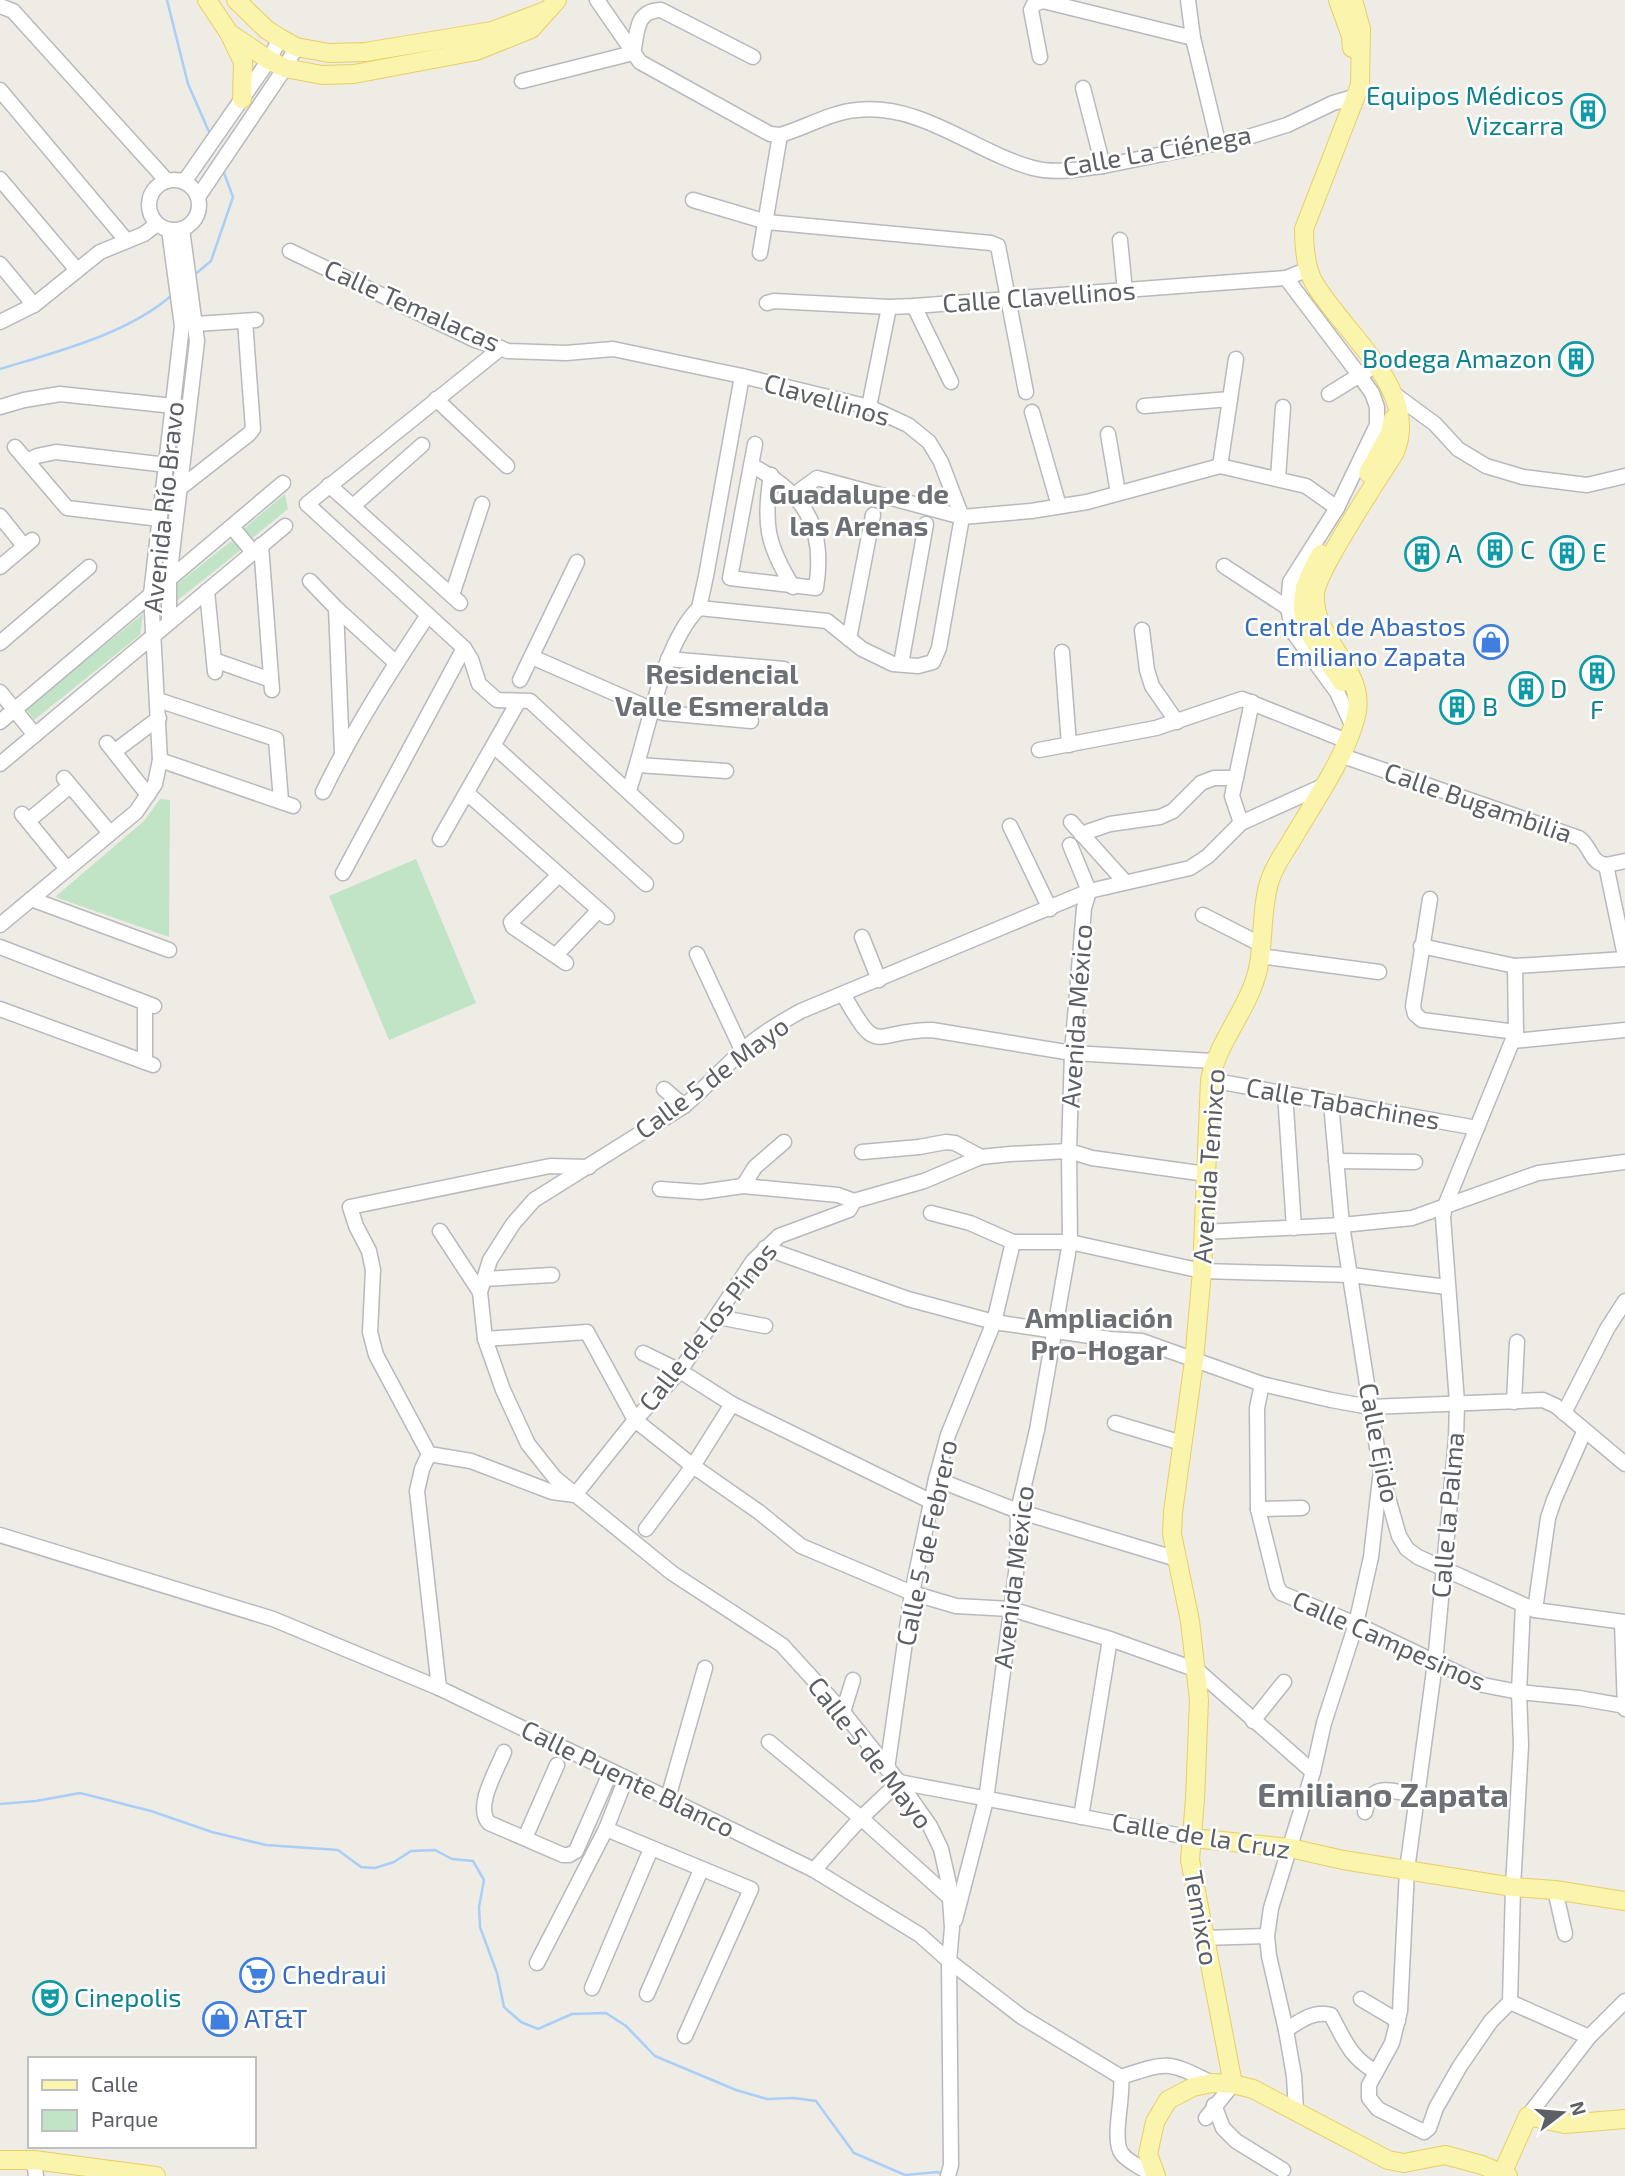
<svg xmlns="http://www.w3.org/2000/svg" width="1625" height="2176" viewBox="0 0 1625 2176" font-family="'Exo 2',sans-serif">
<rect width="100%" height="100%" fill="#eeece4"/>
<g fill="#c2e4c6">
<path d="M285 494 288 509 250 540 241 531Z"/>
<path d="M235 538 242 549 174 603 176 585Z"/>
<path d="M143 614 140 635 34 720 26 709Z"/>
<path d="M160 799 170 800 169 937 55 897 144 821Z"/>
<path d="M416 859 476 1003 389 1040 329 896Z"/>
</g>
<g fill="none" stroke-linecap="round" stroke-linejoin="round">
<g stroke="#a9cff9" stroke-width="2.5">
<path d="M167 0 188 84 210 134"/>
<path d="M193 276 211 261 233 197 223 170"/>
<path d="M0 369C56 352 128 334 172 295"/>
<path d="M0 1804 36 1801 80 1793 151 1811 212 1832 266 1845 338 1850 361 1867 375 1868 394 1862 411 1851 435 1850 452 1859 473 1861 484 1880 479 1907 480 1927 497 1973 504 2007 521 2022 538 2029 572 2014 606 2013 626 2026 655 2056 736 2090 767 2099 794 2098 816 2101 854 2153 905 2175 938 2172 943 2175"/>
</g>
<g stroke="#b7b9bd" stroke-width="17">
<g id="minor">
<path d="M597 0 640 62 770 134 780 135C805 128 831 112 857 110 922 103 974 152 1033 168 1055 174 1081 169 1103 166L1248 137 1287 125 1333 103 1357 96"/>
<path d="M1188 0 1193 38 1218 142"/>
<path d="M0 6 13 11 167 181"/>
<path d="M1040 57 1031 10 1034 4 1043 1 1193 38"/>
<path d="M522 81 633 53C638 31 635 11 661 10L753 57"/>
<path d="M1083 88 1103 166"/>
<path d="M0 90 126 240"/>
<path d="M0 179 77 270"/>
<circle cx="174" cy="205" r="25"/>
<path d="M184 182 269 60 280 38"/>
<path d="M198 197 285 68 296 47"/>
<path d="M693 200 767 222 991 243 998 246 1026 392"/>
<path d="M1120 240 1125 291"/>
<path d="M290 251 475 340 508 351 566 353 613 349 742 376 869 407 908 425 929 442 941 462 962 517 939 648 933 662 918 666 893 664 862 649 827 621 699 608"/>
<path d="M760 253 780 135"/>
<path d="M0 264 34 305"/>
<path d="M1286 278 1360 376 1372 393 1377 407V425L1337 508 1290 582 1288 608 1293 632 1337 692 1353 727"/>
<path d="M767 303 774 301 889 307 914 306 1286 278 1309 269"/>
<path d="M914 306 951 382"/>
<path d="M0 322 34 305 100 252 144 234 157 224"/>
<path d="M196 324 256 320"/>
<path d="M501 348 307 504 464 648 471 659 479 684 497 700 530 701 676 836"/>
<path d="M1390 391 1435 424 1458 449 1486 466 1523 477 1587 485 1625 476"/>
<path d="M1329 394 1368 370"/>
<path d="M436 399 507 466"/>
<path d="M1144 406 1230 399"/>
<path d="M0 407 24 400 60 394 183 407"/>
<path d="M869 407 889 307"/>
<path d="M1032 412 1059 506"/>
<path d="M1108 434 1118 493"/>
<path d="M15 447 67 508 160 519"/>
<path d="M27 461 37 456 56 452 167 465"/>
<path d="M751 465C804 493 826 526 816 588L730 578 755 444"/>
<path d="M1220 466 1236 359"/>
<path d="M771 475C763 524 767 545 793 587"/>
<path d="M1278 478 1283 407"/>
<path d="M329 485 460 603"/>
<path d="M180 488 249 434 253 429 245 321"/>
<path d="M795 494 817 478 962 517 1031 511 1087 502 1220 466 1306 486 1337 508"/>
<path d="M353 506 422 445"/>
<path d="M0 516 24 546"/>
<path d="M232 527 253 552"/>
<path d="M261 545 272 690"/>
<path d="M1224 566 1288 608"/>
<path d="M0 567 32 540"/>
<path d="M310 581 336 608 395 662"/>
<path d="M207 591 215 672"/>
<path d="M452 595 482 504"/>
<path d="M336 608 342 753"/>
<path d="M699 608 706 576 742 376"/>
<path d="M169 622V579L197 341 182 229"/>
<path d="M1142 630 1147 670 1152 686 1177 722"/>
<path d="M849 639 873 515"/>
<path d="M0 643 89 567"/>
<path d="M1062 652 1069 745"/>
<path d="M532 657 653 710 664 713 751 721"/>
<path d="M668 659 784 669"/>
<path d="M214 660 271 680"/>
<path d="M901 664 926 524"/>
<path d="M520 680 577 562"/>
<path d="M0 692 35 735"/>
<path d="M158 700 276 739 281 801"/>
<path d="M0 722 283 483"/>
<path d="M107 743 148 795"/>
<path d="M494 746 646 884"/>
<path d="M1039 750 1156 728 1242 699 1347 741"/>
<path d="M115 751 159 718"/>
<path d="M1340 755 1579 838C1591 846 1590 863 1606 865"/>
<path d="M160 760 293 806"/>
<path d="M0 764 285 526"/>
<path d="M638 765 726 771"/>
<path d="M64 778 110 833"/>
<path d="M629 790C647 739 661 645 699 608"/>
<path d="M323 792C353 730 390 672 428 615"/>
<path d="M467 793 607 917"/>
<path d="M22 814 67 869"/>
<path d="M28 821 70 786"/>
<path d="M1071 822 1125 882"/>
<path d="M1241 823 1232 796 1252 702"/>
<path d="M1010 826 1050 909"/>
<path d="M1081 834 1110 824 1160 817 1173 811 1201 783 1214 778H1236"/>
<path d="M440 839 518 702"/>
<path d="M1606 865 1625 956"/>
<path d="M1606 865 1625 861"/>
<path d="M343 873 464 648"/>
<path d="M559 875 511 922 513 927 566 963"/>
<path d="M31 899 169 950"/>
<path d="M1430 899 1413 1006 1415 1014 1422 1020 1516 1032"/>
<path d="M1203 915 1262 945"/>
<path d="M0 925 136 812 155 784 160 760 151 594 182 326 169 230"/>
<path d="M862 937 879 980"/>
<path d="M1421 946 1515 966 1625 959"/>
<path d="M0 947 154 1006"/>
<path d="M697 954 742 1050"/>
<path d="M556 955 599 910"/>
<path d="M1260 956 1379 972"/>
<path d="M1515 966 1516 1032 1445 1206 1443 1217 1457 1402 1456 1439 1435 1663 1407 1870 1400 2011 1392 2043 1369 2085V2098L1378 2109 1424 2132 1429 2128 1436 2108 1460 2066 1491 2021 1510 2002 1513 1887 1521 1745 1519 1692 1523 1605"/>
<path d="M843 994C880 1060 871 1030 932 1030L1072 1053 1213 1061"/>
<path d="M0 1009 153 1065"/>
<path d="M1513 1041 1625 1030"/>
<path d="M145 1062V1003"/>
<path d="M1210 1080 1477 1128"/>
<path d="M664 1089 684 1106"/>
<path d="M1285 1093 1294 1228"/>
<path d="M1331 1103 1342 1225 1381 1473 1399 1536 1407 1549 1418 1557 1535 1610 1625 1622"/>
<path d="M862 1152 919 1147 946 1142 955 1143 981 1157"/>
<path d="M1336 1161 1415 1162"/>
<path d="M743 1186 755 1167 784 1142"/>
<path d="M660 1189 701 1192 743 1186 838 1195 854 1201"/>
<path d="M931 1213 970 1223 1013 1242H1070L1202 1271 1351 1275 1447 1287"/>
<path d="M440 1231 480 1292"/>
<path d="M1205 1232 1342 1225 1412 1218 1538 1173 1625 1162"/>
<path d="M765 1248 908 1299 994 1322 1110 1339 1142 1341 1262 1384 1331 1400 1370 1407 1543 1400 1556 1406 1625 1464"/>
<path d="M484 1279 552 1275"/>
<path d="M718 1317 765 1326"/>
<path d="M485 1339 587 1332 635 1420 693 1466 759 1512 801 1546 912 1593 956 1606 1011 1609 1110 1639 1197 1670 1313 1772"/>
<path d="M643 1353 680 1371 732 1404 932 1502"/>
<path d="M1262 1384 1257 1408 1258 1509 1277 1586 1281 1593 1356 1624 1483 1685 1519 1692 1579 1698 1625 1706"/>
<path d="M1514 1402 1517 1342"/>
<path d="M1564 1413 1607 1329 1625 1301"/>
<path d="M1115 1423 1182 1443"/>
<path d="M429 1454 471 1461 552 1492 575 1495 635 1420 680 1371 753 1261 779 1236 849 1210 854 1201 924 1181 981 1157 1010 1154 1069 1151 1092 1158 1206 1174"/>
<path d="M429 1454 376 1355 370 1332 373 1270 369 1251 356 1226 350 1207 550 1166 589 1167"/>
<path d="M429 1454 422 1469 417 1491 439 1688"/>
<path d="M936 1479 1018 1511 1177 1559"/>
<path d="M1258 1509 1302 1508"/>
<path d="M646 1529 693 1466 732 1404"/>
<path d="M0 1535 273 1619 439 1688 626 1778 814 1870 920 1935 949 1961 1022 2017 1121 2077C1169 2061 1167 2061 1212 2083"/>
<path d="M1535 1610 1548 1518 1554 1500 1584 1432"/>
<path d="M1622 1622 1625 1709"/>
<path d="M843 1712 853 1680"/>
<path d="M1253 1721 1284 1682"/>
<path d="M769 1742 861 1818 950 1898"/>
<path d="M504 1752C497 1770 474 1807 489 1823L563 1855H569L576 1851 611 1771"/>
<path d="M887 1769 912 1593 936 1479 948 1435 994 1322 1013 1242"/>
<path d="M899 1782 1193 1838"/>
<path d="M668 1798 705 1668"/>
<path d="M1365 1812C1371 1780 1392 1792 1417 1795"/>
<path d="M1081 1817 1110 1639"/>
<path d="M606 1829 751 1889 685 2036"/>
<path d="M525 1838 557 1765"/>
<path d="M814 1870 861 1818 899 1782"/>
<path d="M1555 1890 1565 1934"/>
<path d="M955 1920 986 1800 1017 1565 1018 1511 1037 1430 1070 1242 1069 1151 1072 1053 1084 908 1089 891 1070 845"/>
<path d="M1203 1938 1267 1936"/>
<path d="M537 1963 606 1829 626 1778"/>
<path d="M592 1988 651 1849"/>
<path d="M647 1994 701 1870"/>
<path d="M1361 1999 1398 2021"/>
<path d="M1510 2002 1589 2037"/>
<path d="M1286 2030C1300 2021 1314 2010 1331 2015 1345 2041 1350 2057 1376 2072"/>
<path d="M1121 2077C1124 2097 1111 2140 1122 2154 1129 2163 1146 2170 1155 2176"/>
<path d="M1214 2105 1223 2128 1236 2141 1283 2170"/>
<path d="M1296 2110 1294 2076 1286 2030 1269 1956 1267 1936 1271 1908 1313 1772 1324 1723 1356 1624 1371 1557 1380 1478"/>
<path d="M1528 2116 1589 2037 1625 2001"/>
<path d="M1206 2118 1233 2084"/>
<path d="M34 2160 36 2176"/>
<path d="M948 2176 951 2165 949 1961 952 1928 949 1884 941 1849 930 1826 899 1782 843 1712 782 1645 672 1573 555 1478 528 1444 503 1390 485 1339 480 1292 490 1260 513 1224 534 1200 684 1106C704 1089 721 1070 741 1052 758 1035 780 1023 801 1011L1089 891 1190 868 1208 856 1241 823 1323 786"/>
</g>
</g>
<g stroke="#e8cf63" stroke-width="20">
<g id="major">
<path d="M207 0 229 33 269 60 285 68 322 75 354 74 476 51 531 29 557 0"/>
<path d="M236 0 267 30 280 38 296 47 329 53 365 52 492 31 548 10"/>
<path d="M1338 0 1351 36 1352 48"/>
<path d="M229 33 243 62 242 99"/>
<path d="M1368 473 1390 433 1393 419"/>
<path d="M1321 554C1285 614 1308 631 1342 682"/>
<path d="M1193 1838 1290 1848 1343 1860 1513 1887 1555 1890 1625 1901"/>
<path d="M1233 2084 1190 1860 1195 1799 1199 1700 1190 1621 1172 1534 1173 1512 1194 1361 1202 1271 1210 1080C1218 1040 1249 1009 1258 969 1264 942 1261 905 1270 880 1274 867 1283 854 1290 843 1312 805 1346 757 1356 716 1368 670 1312 640 1315 594 1316 571 1379 478 1395 452 1421 389 1341 331 1313 281 1305 265 1304 246 1304 229L1360 85 1361 29 1353 0"/>
<path d="M0 2160H34L156 2176"/>
<path d="M1156 2176 1148 2154 1155 2122 1168 2100 1193 2087 1212 2083 1233 2084 1253 2089 1388 2160 1404 2163 1445 2155 1482 2165 1508 2176"/>
<path d="M1501 2176 1528 2116 1565 2124 1625 2119"/>
</g>
</g>
<use href="#minor" stroke="#fff" stroke-width="14"/>
<use href="#major" stroke="#faf4ad" stroke-width="18"/>
</g>
<defs>
<g id="building-ring" transform="scale(1.75)"><circle r="9.5" fill="#fff" stroke="#0f9aa8" stroke-width="1.5"/><path d="M-4-6H4V6H1V3H-1V6H-4ZM-2.5-4.3h1.7v1.8h-1.7ZM.8-4.3h1.7v1.8H.8ZM-2.5-1h1.7V.8h-1.7ZM.8-1h1.7V.8H.8Z" fill="#0f9aa8"/></g>
<g id="shop-ring" transform="scale(1.75)"><circle r="9.5" fill="#fff" stroke="#3f7fe0" stroke-width="1.5"/><path d="M-5-2.5h2.3a2.7 3.5 0 0 1 5.4 0H5L5.5 6h-11ZM-1.5-2.5h3a1.5 2.3 0 0 0-3 0Z" fill="#3f7fe0"/></g>
<g id="supermarket-ring" transform="scale(1.75)"><circle r="9.5" fill="#fff" stroke="#3f7fe0" stroke-width="1.5"/><path d="M-6-5.5h2.5l.6 2H6L4.5 2H-2.5L-4.4-4H-6ZM-1.5 3.2a1.3 1.3 0 1 0 .1 0ZM3 3.2a1.3 1.3 0 1 0 .1 0Z" fill="#3f7fe0"/></g>
<g id="theatre-ring" transform="scale(1.75)"><circle r="9.5" fill="#fff" stroke="#0f9aa8" stroke-width="1.5"/><path d="M-5-5.5Q0-4 5-5.5V0Q5 5 0 6Q-5 5-5 0ZM-3.3-2.5H-1v1.5H-3.3ZM1-2.5H3.3v1.5H1ZM-2.8 1Q0 5.5 2.8 1Z" fill="#0f9aa8"/></g>
</defs>
<g fill-rule="evenodd">
<use href="#building-ring" x="1588" y="111"/>
<use href="#building-ring" x="1576" y="359"/>
<use href="#building-ring" x="1495" y="550"/>
<use href="#building-ring" x="1567" y="553"/>
<use href="#building-ring" x="1422" y="554"/>
<use href="#shop-ring" x="1491" y="642"/>
<use href="#building-ring" x="1597" y="673"/>
<use href="#building-ring" x="1526" y="689"/>
<use href="#building-ring" x="1457" y="707"/>
<use href="#supermarket-ring" x="257" y="1975"/>
<use href="#theatre-ring" x="50" y="1998"/>
<use href="#shop-ring" x="220" y="2019"/>
</g>
<g text-anchor="middle" stroke-width="5" stroke-linejoin="round" paint-order="stroke">
<g font-size="26" fill="#0d838f" stroke="#fff" text-anchor="start">
<text x="1564" y="105" text-anchor="end">Equipos Médicos<tspan x="1564" dy="30">Vizcarra</tspan></text>
<text x="1552" y="368" text-anchor="end">Bodega Amazon</text>
<text x="1520" y="559">C</text>
<text x="1592" y="562">E</text>
<text x="1446" y="563">A</text>
<text x="1550" y="698">D</text>
<text x="1482" y="716">B</text>
<text x="1597" y="719" text-anchor="middle">F</text>
<text x="74" y="2007">Cinepolis</text>
</g>
<g font-size="26" fill="#5c5f64" stroke="#fff">
<text transform="translate(1157 151) rotate(-10)" y="9">Calle La Ciénega</text>
<text transform="translate(1039 297) rotate(-4)" y="9">Calle Clavellinos</text>
<text transform="translate(412 306) rotate(24)" y="9">Calle Temalacas</text>
<text transform="translate(827 400) rotate(16)" y="9">Clavellinos</text>
<text transform="translate(164 507) rotate(-84)" y="9">Avenida Río Bravo</text>
<text transform="translate(1478 803) rotate(19)" y="9">Calle Bugambilia</text>
<text transform="translate(1077 1016) rotate(-86)" y="9">Avenida México</text>
<text transform="translate(712 1078) rotate(-37)" y="9">Calle 5 de Mayo</text>
<text transform="translate(1343 1104) rotate(10)" y="9">Calle Tabachines</text>
<text transform="translate(1209 1166) rotate(-86)" y="9">Avenida Temixco</text>
<text transform="translate(708 1327) rotate(-52)" y="9">Calle de los Pinos</text>
<text transform="translate(1379 1443) rotate(79)" y="9">Calle Ejido</text>
<text transform="translate(1448 1515) rotate(-85)" y="9">Calle la Palma</text>
<text transform="translate(927 1543) rotate(-78)" y="9">Calle 5 de Febrero</text>
<text transform="translate(1014 1577) rotate(-83)" y="9">Avenida México</text>
<text transform="translate(1389 1641) rotate(24)" y="9">Calle Campesinos</text>
<text transform="translate(870 1753) rotate(52)" y="9">Calle 5 de Mayo</text>
<text transform="translate(628 1779) rotate(26)" y="9">Calle Puente Blanco</text>
<text transform="translate(1201 1836) rotate(9)" y="9">Calle de la Cruz</text>
<text transform="translate(1201 1918) rotate(80)" y="9">Temixco</text>
</g>
<g font-size="26" fill="#366cbe" stroke="#fff" text-anchor="start">
<text x="1466" y="636" text-anchor="end">Central de Abastos<tspan x="1466" dy="30">Emiliano Zapata</tspan></text>
<text x="282" y="1984">Chedraui</text>
<text x="244" y="2028">AT&amp;T</text>
</g>
<g font-size="28" font-weight="bold" fill="#6d7176" stroke="#fff">
<text x="859" y="504">Guadalupe de<tspan x="859" dy="32">las Arenas</tspan></text>
<text x="722" y="684">Residencial<tspan x="722" dy="32">Valle Esmeralda</tspan></text>
<text x="1099" y="1328">Ampliación<tspan x="1099" dy="32">Pro-Hogar</tspan></text>
</g>
<g font-size="33" font-weight="bold" fill="#6d7176" stroke="#fff">
<text x="1383" y="1807">Emiliano Zapata</text>
</g>
</g>
<rect x="28" y="2057" width="228" height="91" fill="#ffffff" stroke="#bebfc1" stroke-width="2"/>
<rect x="42" y="2080" width="35" height="10" fill="#faf4ad" stroke="#bebfc1" stroke-width="2"/>
<text x="91" y="2092" font-size="21" fill="#5c5f64">Calle</text>
<rect x="42" y="2110" width="35" height="21" fill="#c2e4c6" stroke="#bebfc1" stroke-width="2"/>
<text x="91" y="2127" font-size="21" fill="#5c5f64">Parque</text>
<g transform="translate(1562 2113) rotate(74)" stroke="#ffffff" stroke-width="5" paint-order="stroke">
<path d="M0-5L12 26L0 18L-12 26Z" fill="#5c5f64"/>
<text y="-10" font-size="19" font-weight="bold" text-anchor="middle" fill="#5c5f64">N</text>
</g>
</svg>
